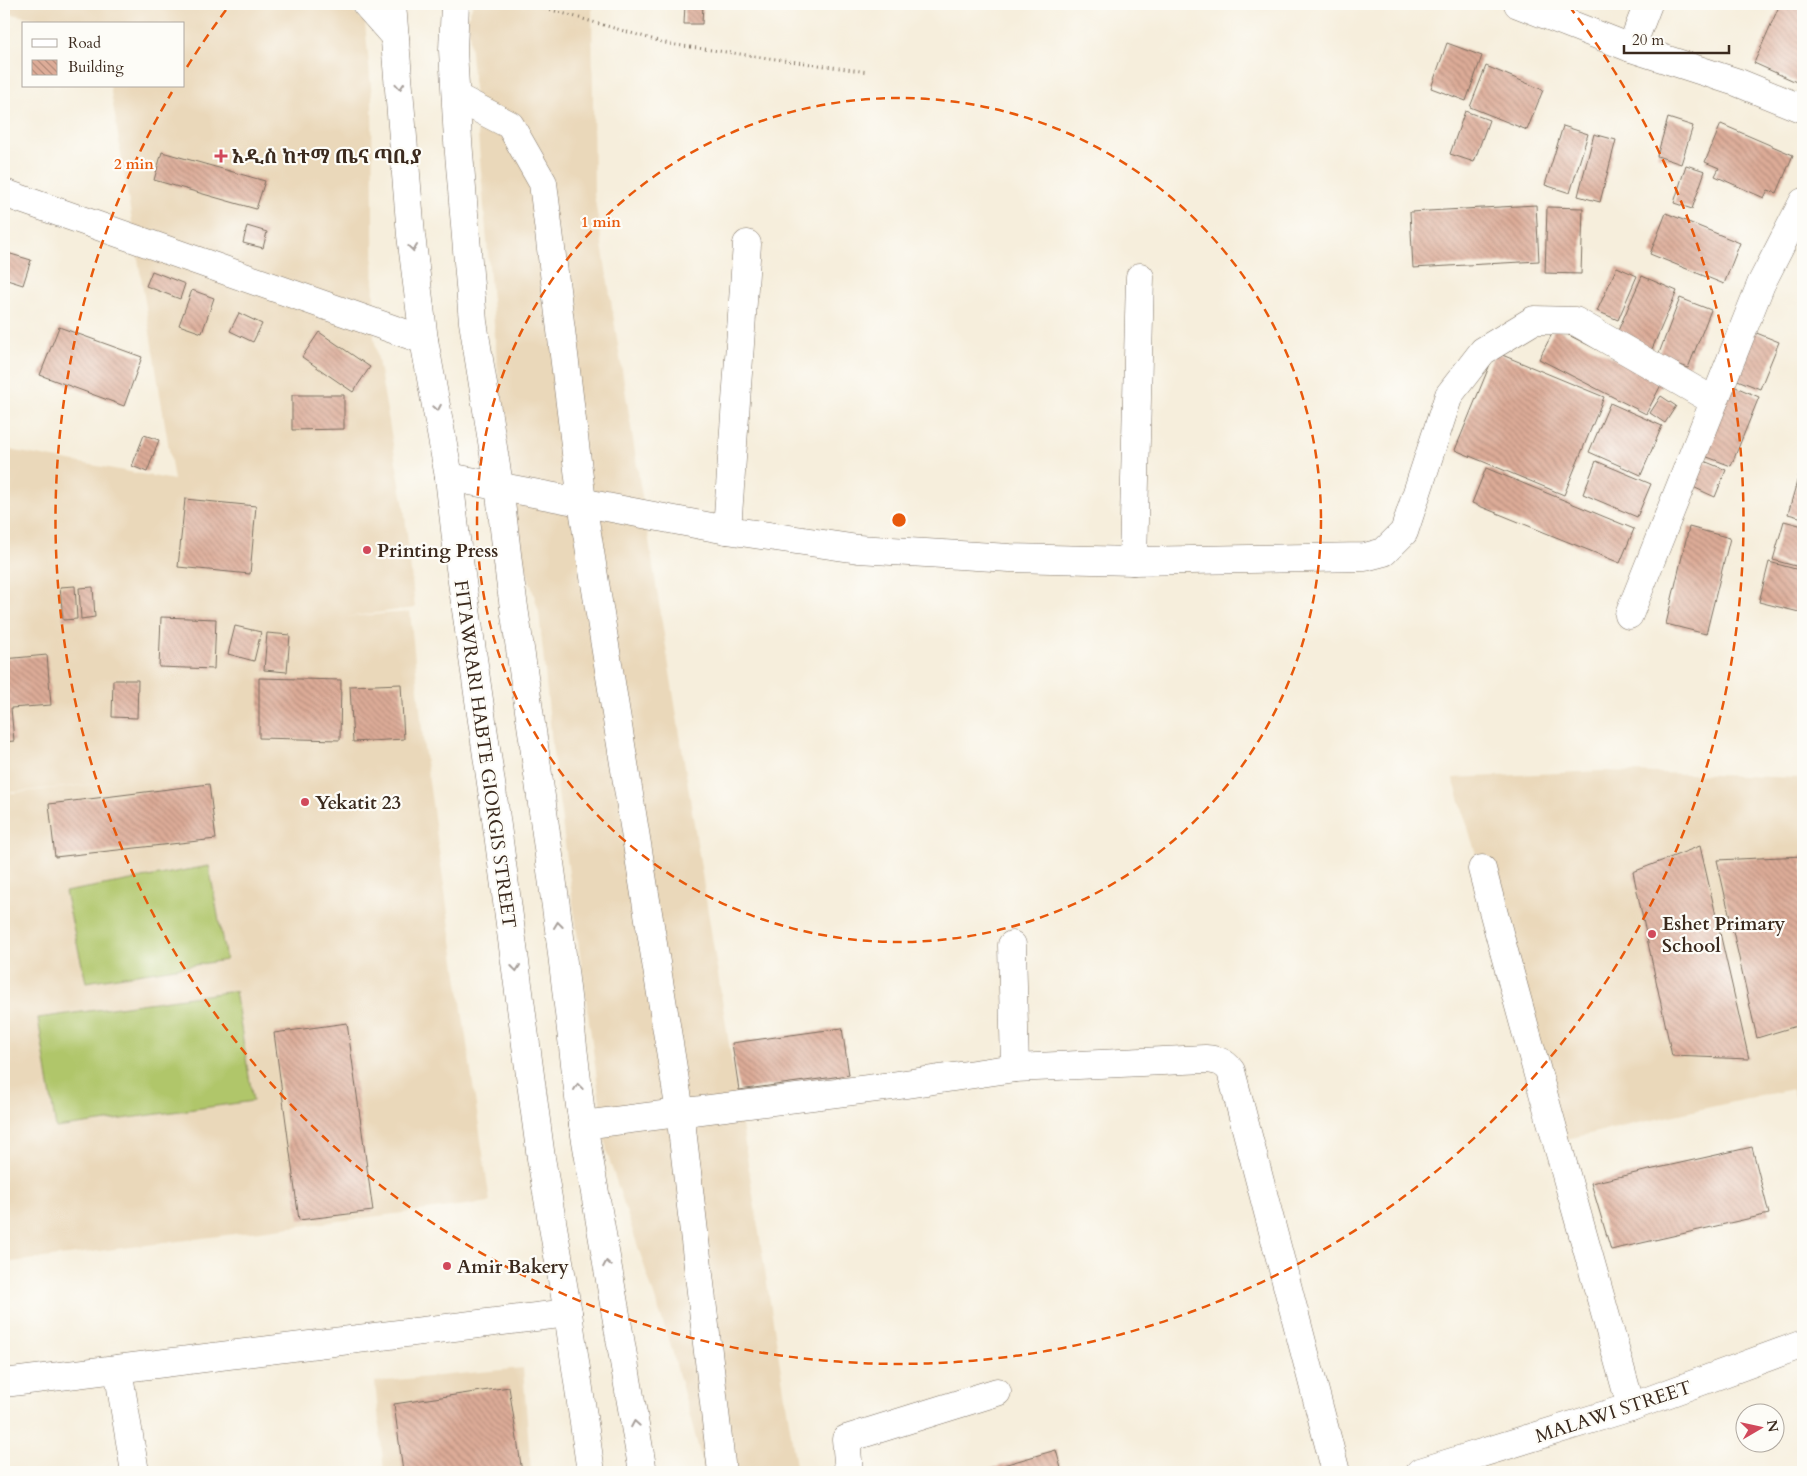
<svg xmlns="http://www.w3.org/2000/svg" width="1807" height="1476" viewBox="0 0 1807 1476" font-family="Cardo,'Noto Serif Ethiopic',serif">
<defs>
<pattern id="building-back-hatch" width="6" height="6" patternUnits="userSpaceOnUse" patternTransform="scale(1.25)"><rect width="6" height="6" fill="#ddac98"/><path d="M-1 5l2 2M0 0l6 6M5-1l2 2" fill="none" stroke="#b48c7b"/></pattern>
</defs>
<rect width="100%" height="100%" fill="#fdfcf7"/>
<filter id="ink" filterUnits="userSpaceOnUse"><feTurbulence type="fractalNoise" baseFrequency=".02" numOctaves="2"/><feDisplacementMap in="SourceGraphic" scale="10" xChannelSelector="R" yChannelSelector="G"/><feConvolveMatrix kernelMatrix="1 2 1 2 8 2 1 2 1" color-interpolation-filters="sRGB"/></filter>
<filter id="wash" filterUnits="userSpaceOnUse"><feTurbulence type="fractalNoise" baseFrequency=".0096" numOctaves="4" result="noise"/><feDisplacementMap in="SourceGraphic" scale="20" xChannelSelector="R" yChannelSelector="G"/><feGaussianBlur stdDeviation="1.12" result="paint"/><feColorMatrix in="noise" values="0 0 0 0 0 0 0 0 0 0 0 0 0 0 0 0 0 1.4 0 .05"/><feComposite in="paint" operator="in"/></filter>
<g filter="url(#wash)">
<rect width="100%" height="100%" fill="#f6eedc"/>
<g fill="#ead8ba">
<path d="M4 4H346L365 23 372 97 374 337 404 507 415 608 345 617 410 612 424 748 490 1202 4 1263V794L133 780 4 793V449L174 480 110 86H184V24H69L4 13Z"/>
<path d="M473 4H592L594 194 797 1472H705L672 1350 607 1153 554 763 539 612 510 514 468 17Z"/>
<path d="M1602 771 1803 778V1123L1792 1089 1562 1140 1453 778Z"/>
<path d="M523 1368 531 1472H384L375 1382Z"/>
</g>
<g fill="#b0c66a" stroke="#767844">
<path d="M209 866 226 960 86 982 65 892Z"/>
<path d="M235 991 253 1101 56 1128 38 1018Z"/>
</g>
<g id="blocks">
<g fill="url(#building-back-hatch)">
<path d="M685 4H703L702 24H684Z"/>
<path d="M1780 4H1803V85L1754 63Z"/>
<path d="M1447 43 1482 56 1466 101 1431 88Z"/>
<path d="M1486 66 1543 90 1527 130 1470 107Z"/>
<path d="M1465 111 1489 120 1474 162 1450 154Z"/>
<path d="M1668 118 1693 126 1681 164 1657 156Z"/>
<path d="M1721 124 1793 155 1777 193 1768 190 1764 198 1715 176 1719 168 1705 162Z"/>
<path d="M1563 126 1588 134 1570 193 1545 185Z"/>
<path d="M1594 134 1616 140 1600 202 1578 196Z"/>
<path d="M162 152 265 181 256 209 154 180Z"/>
<path d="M1686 165 1705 171 1692 209 1674 203Z"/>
<path d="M1536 205 1539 261 1413 268 1410 212Z"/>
<path d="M1547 207 1583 208 1581 274 1545 273Z"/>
<path d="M1666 213 1740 243 1724 284 1650 254Z"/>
<path d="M247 226 267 232 263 248 243 243Z"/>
<path d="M4 252 31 260 23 285 4 279Z"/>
<path d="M1617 267 1637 276 1618 320 1597 311Z"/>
<path d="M152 271 185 284 180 299 146 286Z"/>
<path d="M1642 276 1677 291 1652 349 1617 333Z"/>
<path d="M192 290 214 298 202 333 179 325Z"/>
<path d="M1680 298 1711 310 1688 368 1658 356Z"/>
<path d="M239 313 262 324 253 342 230 331Z"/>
<path d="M59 327 142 357 124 406 40 375Z"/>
<path d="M1555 328 1662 383 1646 414 1539 359Z"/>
<path d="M319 332 370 367 353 392 302 357Z"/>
<path d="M1754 332 1779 342 1760 389 1735 379Z"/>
<path d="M1495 352 1604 397 1564 495 1455 450Z"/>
<path d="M1731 385 1759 397 1731 466 1702 455Z"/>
<path d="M292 395H344V429L292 430Z"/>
<path d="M1661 396 1676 406 1665 423 1650 413Z"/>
<path d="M1610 403 1662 426 1641 475 1589 452Z"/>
<path d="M144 435 159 440 147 472 132 466Z"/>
<path d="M1596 461 1651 484 1637 517 1583 494Z"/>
<path d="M1704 461 1726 470 1715 497 1693 487Z"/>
<path d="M1802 463 1803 464V518L1788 514Z"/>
<path d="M1486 468 1634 529 1620 563 1472 503Z"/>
<path d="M185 499 256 506 250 574 178 567Z"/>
<path d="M1784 521 1803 526V568L1773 560Z"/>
<path d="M1689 527 1730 538 1706 634 1666 624Z"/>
<path d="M1769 562 1803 571V613L1759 602Z"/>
<path d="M75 586 77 619 63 620 60 587Z"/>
<path d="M93 587 95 617 81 619 79 588Z"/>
<path d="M161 617 216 619 214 669 159 667Z"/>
<path d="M235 626 261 632 254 661 228 654Z"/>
<path d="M267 633 290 635 287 672 264 670Z"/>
<path d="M47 655 51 705 11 708 14 741 4 742V659Z"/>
<path d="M259 678 341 680 340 740 259 738Z"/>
<path d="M113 680H138L137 718 112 717Z"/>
<path d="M401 684 404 739 353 742 350 686Z"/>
<path d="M209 784 216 839 55 857 49 804Z"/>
<path d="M1700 846 1749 1059 1672 1056 1633 872Z"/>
<path d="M1803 856V1024L1757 1038 1717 860Z"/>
<path d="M347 1023 373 1211 299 1220 274 1033Z"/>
<path d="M842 1028 849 1075 739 1090 732 1043Z"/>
<path d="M1752 1147 1769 1214 1611 1250 1591 1183Z"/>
<path d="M509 1387 522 1472H403L394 1404Z"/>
<path d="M1056 1450 1062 1472H979Z"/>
</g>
</g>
</g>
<g filter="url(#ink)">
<use href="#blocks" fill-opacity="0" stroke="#7c6f60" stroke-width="1"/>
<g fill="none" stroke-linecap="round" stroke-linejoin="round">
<g stroke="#7c6f60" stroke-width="29">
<g id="minor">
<path d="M1518 4 1631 48 1739 83 1803 109"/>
<path d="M1631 48 1648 4"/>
<path d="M456 97 510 125 543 183 582 502 680 1112 722 1472"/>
<path d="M4 193 424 340"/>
<path d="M449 477 727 530 858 549 1010 558 1133 561 1365 557 1384 552 1404 532 1449 395 1483 351 1534 320 1575 321 1714 401"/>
<path d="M727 530 747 244"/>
<path d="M1133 561 1140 277"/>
<path d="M1629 615 1761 284 1803 202"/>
<path d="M1482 869C1529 1049 1582 1228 1631 1407"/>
<path d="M1012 945 1015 1068"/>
<path d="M583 1125 892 1086 1015 1068 1205 1059C1217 1060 1224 1061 1231 1071L1336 1472"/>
<path d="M118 1369 135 1472"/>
<path d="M4 1383 568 1313"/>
<path d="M849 1472 846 1439 997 1392"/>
<path d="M1420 1472 1631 1407 1803 1344"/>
</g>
</g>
<g stroke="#7c6f60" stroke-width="29">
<g id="major">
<path d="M366 4 395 37"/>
<path d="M392 4 411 235 424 340 449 477 457 547 495 811 541 1158 568 1313 591 1472"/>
<path d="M455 4 453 50 458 141 473 322 499 485 510 580 533 738 559 929 580 1106 643 1472"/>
</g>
</g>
<path stroke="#7c6f60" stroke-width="3" stroke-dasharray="1 4" stroke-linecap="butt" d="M531 4 669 44 868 72"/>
<use href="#minor" stroke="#fff" stroke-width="28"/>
<use href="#major" stroke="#fff" stroke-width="28"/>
</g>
<defs><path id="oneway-chevron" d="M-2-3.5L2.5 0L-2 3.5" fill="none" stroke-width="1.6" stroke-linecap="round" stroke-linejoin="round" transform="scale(1.25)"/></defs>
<g stroke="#a79f9a">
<use href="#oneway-chevron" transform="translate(400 86) rotate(86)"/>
<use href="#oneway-chevron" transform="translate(413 248) rotate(83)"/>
<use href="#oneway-chevron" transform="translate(437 408) rotate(80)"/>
<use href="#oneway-chevron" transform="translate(558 925) rotate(-97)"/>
<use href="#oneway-chevron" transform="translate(516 968) rotate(83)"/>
<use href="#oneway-chevron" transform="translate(578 1087) rotate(-97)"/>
<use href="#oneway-chevron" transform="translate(607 1264) rotate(-100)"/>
<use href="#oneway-chevron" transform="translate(635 1424) rotate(-100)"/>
</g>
</g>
<g fill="none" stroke="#e8590c" stroke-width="2.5" stroke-dasharray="9 6">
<circle cx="899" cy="520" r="422"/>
<path d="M187 67A844 844 0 0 1 229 6M1569 6A844 844 0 1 1 172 92"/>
</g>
<g fill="#d1495b" stroke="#fdfcf7" stroke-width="2">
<path d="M218.5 148.5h5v5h5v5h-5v5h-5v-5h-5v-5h5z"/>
<circle cx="367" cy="550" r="5"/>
<circle cx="305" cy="802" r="5"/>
<circle cx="1652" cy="934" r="5"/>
<circle cx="447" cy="1266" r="5"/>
</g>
<g text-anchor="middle" stroke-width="4.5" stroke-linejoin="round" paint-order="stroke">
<g font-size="19" font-weight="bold" fill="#3b2a1e" stroke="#fdfcf7" text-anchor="start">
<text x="232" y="163">አዲስ ከተማ ጤና ጣቢያ</text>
<text x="377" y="557">Printing Press</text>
<text x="315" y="809">Yekatit 23</text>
<text x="1662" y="930">Eshet Primary<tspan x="1662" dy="22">School</tspan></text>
<text x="457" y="1273">Amir Bakery</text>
</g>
<g font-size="19" fill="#3b2a1e" stroke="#fdfcf7">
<text transform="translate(486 754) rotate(82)" y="7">FITAWRARI HABTE GIORGIS STREET</text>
<text transform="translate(1613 1411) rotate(-18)" y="7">MALAWI STREET</text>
</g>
</g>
<circle cx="899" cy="520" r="8" fill="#e8590c" stroke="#fdfcf7" stroke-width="2.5"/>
<g font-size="15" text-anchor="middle" font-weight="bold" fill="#e8590c" stroke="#fdfcf7" stroke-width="4.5" stroke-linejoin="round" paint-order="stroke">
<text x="134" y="169">2 min</text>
<text x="601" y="227">1 min</text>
</g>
<rect width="1807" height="1476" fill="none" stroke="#fdfcf7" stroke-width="20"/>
<rect x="22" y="22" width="162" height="65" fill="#fdfcf7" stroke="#afa8a0"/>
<rect x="32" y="39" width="25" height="8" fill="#ffffff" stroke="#afa8a0"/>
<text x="68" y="48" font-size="15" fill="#3b2a1e">Road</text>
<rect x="32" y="60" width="25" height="15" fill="url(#building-back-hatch)" stroke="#afa8a0"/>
<text x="68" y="72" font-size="15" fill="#3b2a1e">Building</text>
<g transform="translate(1760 1428) rotate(81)"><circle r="24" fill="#fdfcf7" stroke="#afa8a0"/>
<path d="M0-4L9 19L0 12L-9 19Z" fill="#d1495b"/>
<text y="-8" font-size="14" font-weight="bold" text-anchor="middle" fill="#3b2a1e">N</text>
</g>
<path d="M1624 45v8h105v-8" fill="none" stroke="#3b2a1e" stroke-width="2.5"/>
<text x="1632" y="45" font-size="15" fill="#3b2a1e" stroke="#fdfcf7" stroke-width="4" paint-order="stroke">20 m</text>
</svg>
